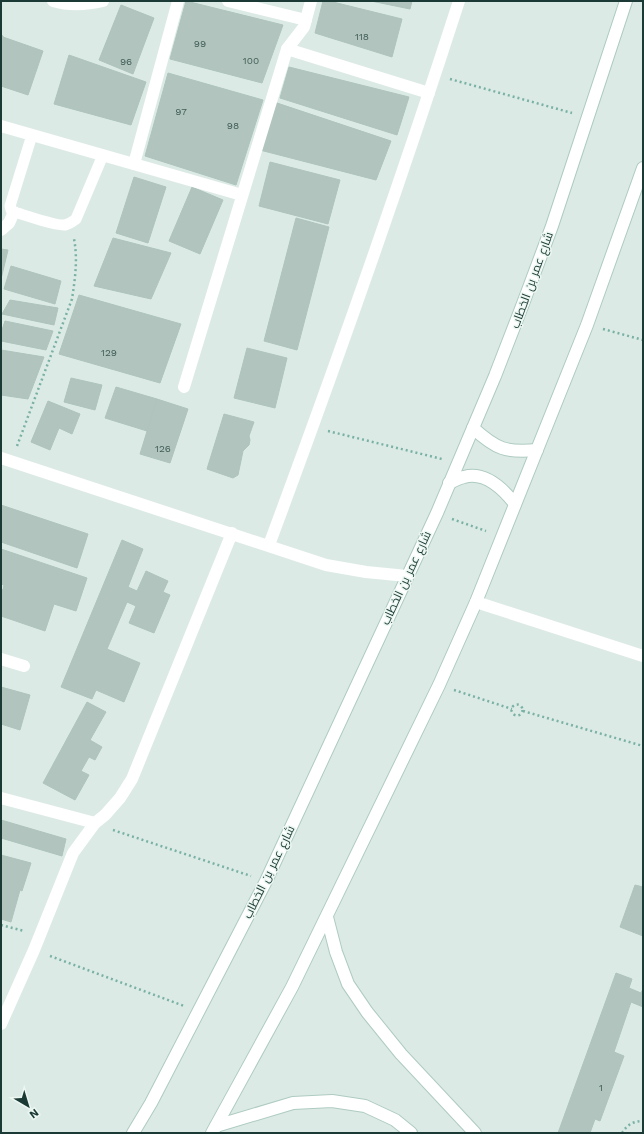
<svg xmlns="http://www.w3.org/2000/svg" width="644" height="1134" viewBox="0 0 644 1134" font-family="'Work Sans',Cairo,sans-serif">
<rect width="100%" height="100%" fill="#dceae5"/>
<g fill="#b1c5be" stroke="#aec4bc">
<path d="M186 1 283 25 262 83 170 59Z"/>
<path d="M323 1H329L402 19 392 57 315 33Z"/>
<path d="M371 1H412L410 9Z"/>
<path d="M121 5 154 18 133 74 99 60Z"/>
<path d="M1 35 3 36V37L43 51 28 95 1 86Z"/>
<path d="M69 55 146 82 131 125 54 104Z"/>
<path d="M289 67 409 97 397 135 280 98Z"/>
<path d="M168 73 263 100 236 185 145 156Z"/>
<path d="M271 101 391 141 376 180 256 149Z"/>
<path d="M270 162 340 180 328 224 259 206Z"/>
<path d="M134 177 166 187 148 243 116 233Z"/>
<path d="M192 187 223 200 200 254 169 241Z"/>
<path d="M296 218 329 227 297 350 264 341Z"/>
<path d="M113 238 171 253 151 299 94 286Z"/>
<path d="M1 249 8 250 1 279Z"/>
<path d="M11 266 61 281 55 304 4 289Z"/>
<path d="M79 295 181 324 160 383 59 354Z"/>
<path d="M10 300 58 308 54 325 2 314Z"/>
<path d="M5 321 53 331 46 350 1 341V333Z"/>
<path d="M247 348 287 358 275 408 234 398Z"/>
<path d="M1 350 44 357 28 399 1 395Z"/>
<path d="M71 378 102 385 95 410 64 402Z"/>
<path d="M116 387 157 399 147 431 105 418Z"/>
<path d="M157 399 188 409 170 463 140 454Z"/>
<path d="M48 401 80 414 72 434 59 428 50 450 31 442Z"/>
<path d="M224 414 254 422 249 436 250 440 249 445 243 451 238 475 233 478 207 469Z"/>
<path d="M1 505 88 534 77 568 1 542Z"/>
<path d="M122 540 143 549 128 587 137 591 146 571 168 581 163 592 170 595 154 633 129 623 136 606 127 602 107 649 140 663 124 702 96 690 92 699 61 687Z"/>
<path d="M1 549 87 578 76 611 54 604 45 631 1 616V589L3 590 4 585 1 584Z"/>
<path d="M1 687 30 695 20 730 1 724Z"/>
<path d="M87 702 106 712 90 740 102 747 95 760 89 757 81 771 89 775 75 800 43 783Z"/>
<path d="M1 820 66 839 62 856 1 838Z"/>
<path d="M1 855 31 863 22 891 20 890 11 922 1 919Z"/>
<path d="M635 885 643 887V936L620 927Z"/>
<path d="M616 973 632 979 629 988 641 993 643 989V1007L631 1002 614 1052 624 1056 600 1121 595 1119 590 1133H558Z"/>
</g>
<g fill="none" stroke-linecap="round" stroke-linejoin="round">
<g stroke="#aecbc2" stroke-width="14">
<g id="secondary">
<path d="M473 428C496 449 506 453 537 450"/>
<path d="M449 483C454 481 459 478 464 477 485 471 504 490 515 504"/>
<path d="M327 917 336 952 348 984 367 1012 401 1054 475 1133"/>
<path d="M216 1126 293 1103 332 1101 365 1106 395 1120 411 1133"/>
<path d="M133 1133 151 1103 266 881 437 513 495 376 524 301 552 226 626 1"/>
<path d="M212 1133 292 987 439 685 476 602 587 325 643 168"/>
</g>
</g>
<g stroke="#79b1a4" stroke-width="2.5" stroke-dasharray="2 3" stroke-linecap="butt">
<path d="M450 79 572 113"/>
<path d="M603 329 643 340"/>
<path d="M328 431 442 459"/>
<path d="M17 446 72 299C75 279 78 259 74 239"/>
<path d="M452 519 486 531"/>
<path d="M454 690 512 709"/>
<circle cx="517" cy="710" r="5.5"/>
<path d="M523 711 643 746"/>
<path d="M113 830 251 876"/>
<path d="M1 925 24 931"/>
<path d="M50 956 184 1006"/>
<path d="M622 1133C627 1125 633 1121 643 1121"/>
</g>
<path stroke="#fff" stroke-width="11" d="M32 135 10 206 11 210 14 212C26 215 54 226 65 225 70 224 72 222 76 219L103 155"/>
<g stroke="#fff" stroke-width="12">
<path d="M53 1C70 6 86 5 103 1"/>
<path d="M228 1 306 20"/>
<path d="M287 49 429 93"/>
<path d="M1 126 242 195"/>
<path d="M134 164 178 1"/>
<path d="M1 230 9 223 14 212"/>
<path d="M184 387 287 49 304 27 311 1"/>
<path d="M1 458 326 565 366 572 407 576"/>
<path d="M269 545C336 365 400 184 459 1"/>
<path d="M476 602 643 656"/>
<path d="M1 659 24 666"/>
<path d="M1 798 95 823"/>
<path d="M1 1024 34 950 73 853 95 823 105 815 120 798 132 779 232 533"/>
</g>
<use href="#secondary" stroke="#fff" stroke-width="12"/>
</g>
<g text-anchor="middle" stroke-width="3" stroke-linejoin="round" paint-order="stroke">
<g font-size="10" fill="#415d57">
<text x="362" y="40">118</text>
<text x="200" y="47">99</text>
<text x="251" y="64">100</text>
<text x="126" y="65">96</text>
<text x="181" y="115">97</text>
<text x="233" y="129">98</text>
<text x="109" y="356">129</text>
<text x="163" y="452">126</text>
<text x="601" y="1091">1</text>
</g>
<g font-size="12" fill="#1c3a35" stroke="#ecf7f2">
<text transform="translate(532 280) rotate(-70)" y="4">شارع عمر بن الخطاب</text>
<text transform="translate(406 578) rotate(-65)" y="4">شارع عمر بن الخطاب</text>
<text transform="translate(269 872) rotate(-64)" y="4">شارع عمر بن الخطاب</text>
</g>
</g>
<rect width="644" height="1134" fill="none" stroke="#1c3a35" stroke-width="4"/>
<g transform="translate(28 1106) rotate(142)" stroke="#ecf7f2" stroke-width="3" paint-order="stroke">
<path d="M0-3L7 15L0 10L-7 15Z" fill="#1c3a35"/>
<text y="-6" font-size="11" font-weight="bold" text-anchor="middle" fill="#1c3a35">N</text>
</g>
</svg>
